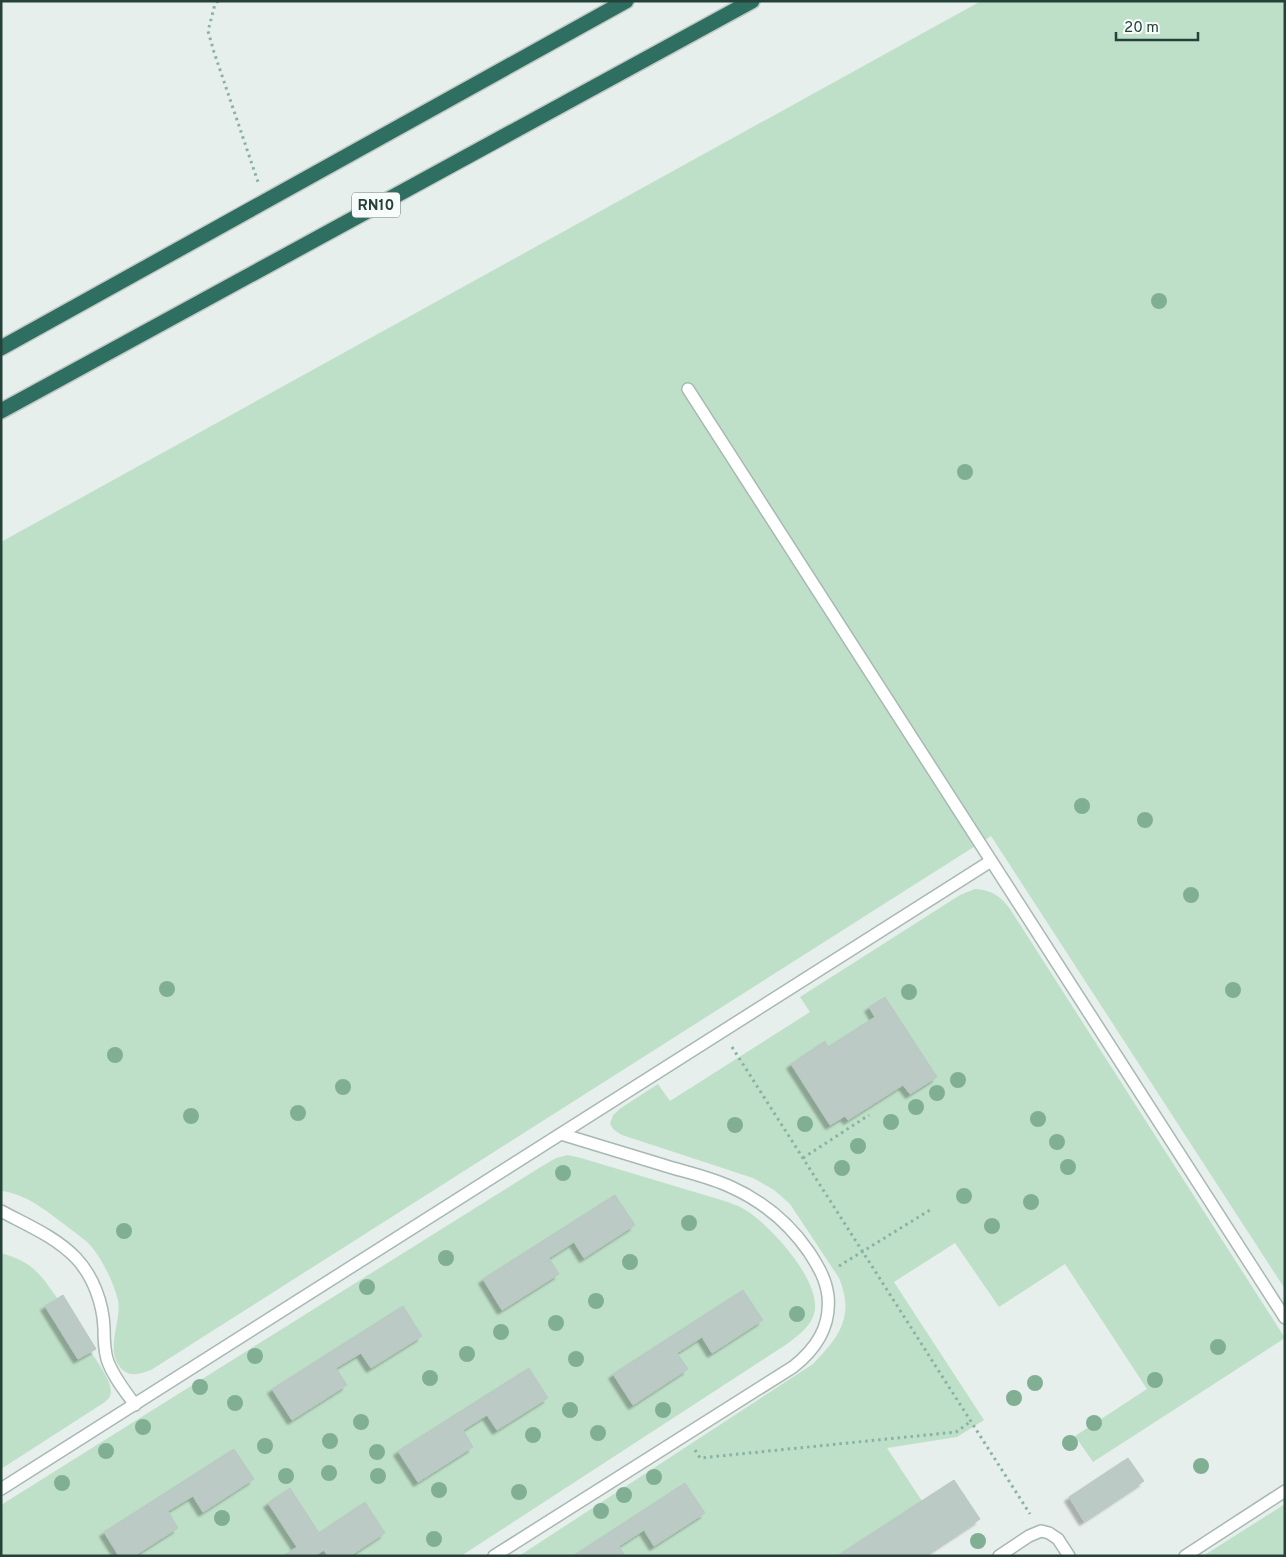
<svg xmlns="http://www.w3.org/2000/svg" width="1286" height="1557" viewBox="0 0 1286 1557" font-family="Overpass,sans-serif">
<defs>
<filter id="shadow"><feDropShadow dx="-4.5" dy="4.5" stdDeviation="1" flood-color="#0004"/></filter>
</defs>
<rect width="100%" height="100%" fill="#e6efeb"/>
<g fill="#bfe0c8">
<path d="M981 1H1285V1289L991 836 151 1370C140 1374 128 1378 120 1367 105 1348 122 1321 118 1300 113 1281 103 1261 91 1246 86 1240 79 1236 73 1231 53 1216 27 1193 1 1191V542Z"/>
<path d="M975 889C991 890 1001 896 1010 909L1285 1338 1093 1462 1075 1436 1147 1389 1065 1264 999 1307 955 1243 894 1282 984 1420 957 1437 887 1448 922 1501 837 1556H519L813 1364C839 1337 855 1317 839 1278L790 1204 774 1190 753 1178 622 1135 614 1130 610 1124 613 1115 621 1108 658 1084 670 1101 810 1012 800 997 960 895Z"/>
<path d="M568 1155 581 1158 728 1202C732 1204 737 1205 742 1208 768 1222 818 1277 815 1309 813 1325 799 1335 787 1344L461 1556H1V1505L539 1168 556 1158Z"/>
<path d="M1 1253C32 1262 39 1272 57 1298L45 1306 78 1359 91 1352C97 1362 115 1384 110 1396 110 1397 106 1401 105 1402L1 1469Z"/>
<path d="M1285 1504V1556H1203Z"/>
</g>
<g fill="#bbcac4" stroke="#b8c9c2" filter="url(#shadow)">
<path d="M885 997 937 1077 910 1094 903 1085 848 1120 845 1116 830 1125 791 1064 825 1041 828 1047 875 1017 869 1007Z"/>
<path d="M615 1195 635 1225 584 1258 574 1242 549 1258 559 1274 502 1310 483 1279Z"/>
<path d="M743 1290 763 1320 712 1353 702 1337 677 1353 688 1369 633 1405 613 1374Z"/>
<path d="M63 1295 96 1349 78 1359 45 1306Z"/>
<path d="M403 1306 422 1336 371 1368 361 1353 336 1368 347 1385 292 1420 272 1389Z"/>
<path d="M529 1368 548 1398 497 1430 487 1415 463 1430 473 1447 418 1482 398 1451Z"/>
<path d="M234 1449 254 1479 203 1512 193 1496 168 1511 178 1528 134 1556H119L104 1532Z"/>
<path d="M1128 1458 1144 1481 1084 1521 1069 1497Z"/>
<path d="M954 1480 980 1519 924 1556H837Z"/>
<path d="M685 1483 705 1513 654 1546 644 1530 619 1546 625 1556H573Z"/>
<path d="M290 1488 319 1533 365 1502 385 1533 350 1556H328L324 1550 314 1556H283L297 1547 268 1503Z"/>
</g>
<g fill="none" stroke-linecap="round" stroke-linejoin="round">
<g stroke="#a8b8b2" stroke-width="14">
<g id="lane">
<path d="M688 389 1285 1318"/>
<path d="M1 1211C27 1225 56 1237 76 1258 93 1276 103 1303 104 1328 104 1339 104 1348 107 1359 112 1375 125 1391 135 1405"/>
<path d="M1 1489 991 861"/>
<path d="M494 1556 793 1367C816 1349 831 1327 828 1296 826 1279 818 1266 809 1252 789 1223 762 1201 731 1187 710 1177 685 1172 663 1165 629 1155 595 1144 561 1134"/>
<path d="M999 1556 1029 1536 1041 1531 1049 1533 1058 1539 1069 1556"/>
<path d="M1185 1556 1285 1491"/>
</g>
</g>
<g stroke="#c2cac8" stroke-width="18">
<g id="highway">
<path d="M1 348 626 1"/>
<path d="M1 411 752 1"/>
</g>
</g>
<g stroke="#86b3a5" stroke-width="3" stroke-dasharray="2.5 4" stroke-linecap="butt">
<path d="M218 1 215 4 208 31 214 52 258 182"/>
<path d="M732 1047 1030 1514"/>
<path d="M803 1158 869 1115"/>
<path d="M839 1266 930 1210"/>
<path d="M695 1450 700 1458 956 1432 970 1422"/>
</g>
<use href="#lane" stroke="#fff" stroke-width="11"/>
<use href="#highway" stroke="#2f6f62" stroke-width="15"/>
</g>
<g fill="#80af93">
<circle cx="1159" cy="301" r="8"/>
<circle cx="965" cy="472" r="8"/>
<circle cx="1082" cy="806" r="8"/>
<circle cx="1145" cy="820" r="8"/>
<circle cx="1191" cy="895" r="8"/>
<circle cx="167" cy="989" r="8"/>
<circle cx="1233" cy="990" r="8"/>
<circle cx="909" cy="992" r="8"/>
<circle cx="115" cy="1055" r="8"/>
<circle cx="958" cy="1080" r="8"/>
<circle cx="343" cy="1087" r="8"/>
<circle cx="937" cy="1093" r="8"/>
<circle cx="916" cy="1107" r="8"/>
<circle cx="298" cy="1113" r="8"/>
<circle cx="191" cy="1116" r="8"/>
<circle cx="1038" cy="1119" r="8"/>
<circle cx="891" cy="1122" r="8"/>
<circle cx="805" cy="1124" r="8"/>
<circle cx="735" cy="1125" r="8"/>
<circle cx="1057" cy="1142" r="8"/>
<circle cx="858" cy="1146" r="8"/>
<circle cx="1068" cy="1167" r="8"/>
<circle cx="842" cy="1168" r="8"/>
<circle cx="563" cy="1173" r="8"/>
<circle cx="964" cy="1196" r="8"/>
<circle cx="1031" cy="1202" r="8"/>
<circle cx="689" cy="1223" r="8"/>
<circle cx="992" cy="1226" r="8"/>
<circle cx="124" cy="1231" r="8"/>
<circle cx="446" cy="1258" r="8"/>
<circle cx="630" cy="1262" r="8"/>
<circle cx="367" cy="1287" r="8"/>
<circle cx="596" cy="1301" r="8"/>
<circle cx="797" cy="1314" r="8"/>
<circle cx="556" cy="1323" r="8"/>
<circle cx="501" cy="1332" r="8"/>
<circle cx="1218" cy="1347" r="8"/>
<circle cx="467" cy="1354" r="8"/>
<circle cx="255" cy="1356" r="8"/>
<circle cx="576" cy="1359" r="8"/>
<circle cx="430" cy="1378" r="8"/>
<circle cx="1155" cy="1380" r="8"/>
<circle cx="1035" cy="1383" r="8"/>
<circle cx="200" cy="1387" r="8"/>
<circle cx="1014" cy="1398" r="8"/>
<circle cx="235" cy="1403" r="8"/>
<circle cx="570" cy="1410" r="8"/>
<circle cx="663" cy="1410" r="8"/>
<circle cx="361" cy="1422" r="8"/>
<circle cx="1094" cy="1423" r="8"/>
<circle cx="143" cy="1427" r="8"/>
<circle cx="598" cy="1433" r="8"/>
<circle cx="533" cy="1435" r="8"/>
<circle cx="330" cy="1441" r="8"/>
<circle cx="1070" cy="1443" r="8"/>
<circle cx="265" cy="1446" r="8"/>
<circle cx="106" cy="1451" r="8"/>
<circle cx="377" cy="1452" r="8"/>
<circle cx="1201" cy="1466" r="8"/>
<circle cx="329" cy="1473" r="8"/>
<circle cx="286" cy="1476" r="8"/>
<circle cx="378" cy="1476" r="8"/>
<circle cx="654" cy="1477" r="8"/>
<circle cx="62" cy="1483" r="8"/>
<circle cx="439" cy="1490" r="8"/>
<circle cx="519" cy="1492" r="8"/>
<circle cx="624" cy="1495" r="8"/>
<circle cx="601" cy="1511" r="8"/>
<circle cx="222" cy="1518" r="8"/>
<circle cx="434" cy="1539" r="8"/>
<circle cx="978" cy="1541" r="8"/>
</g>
<g text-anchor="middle" stroke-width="5" stroke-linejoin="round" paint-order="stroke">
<rect fill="#f7fbf9" stroke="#637a73" stroke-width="1" x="352" y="192.5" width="48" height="25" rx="4"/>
<g font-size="15" font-weight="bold" fill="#24423a">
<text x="376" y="210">RN10</text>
</g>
</g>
<rect width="1286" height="1557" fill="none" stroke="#24423a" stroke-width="5"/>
<path d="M1116 32v8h82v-8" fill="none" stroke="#24423a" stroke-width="2.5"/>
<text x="1124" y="32" font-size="15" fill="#24423a" stroke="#f7fbf9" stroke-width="4" paint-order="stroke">20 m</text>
</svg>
